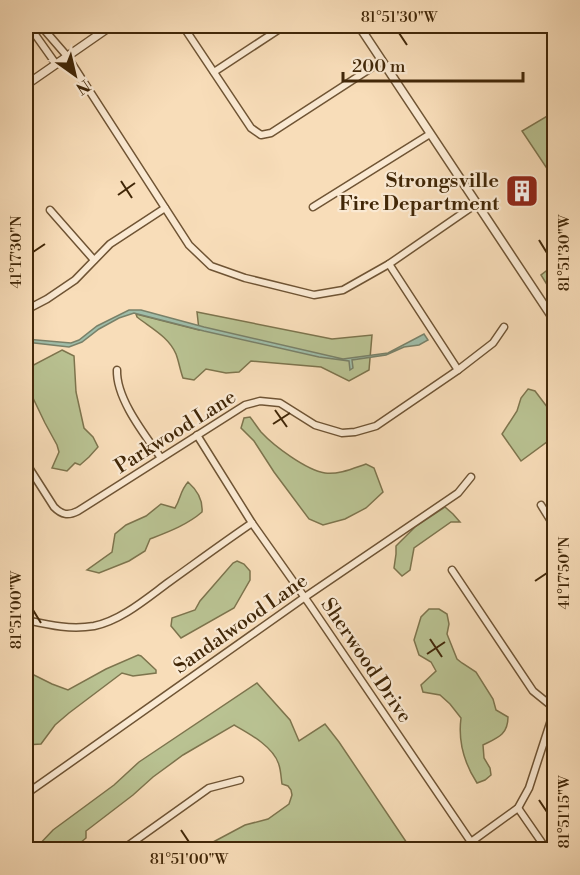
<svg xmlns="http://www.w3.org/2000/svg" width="580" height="875" viewBox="0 0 580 875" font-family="'Libre Bodoni',serif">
<rect width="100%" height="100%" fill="#f8ddb9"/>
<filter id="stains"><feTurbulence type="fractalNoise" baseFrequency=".00333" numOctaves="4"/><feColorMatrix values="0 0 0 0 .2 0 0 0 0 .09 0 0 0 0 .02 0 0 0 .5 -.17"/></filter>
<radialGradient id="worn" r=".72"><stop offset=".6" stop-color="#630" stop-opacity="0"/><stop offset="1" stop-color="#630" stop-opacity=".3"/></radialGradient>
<g fill="#b9c292" stroke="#7d744d" stroke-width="1.5">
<path d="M554 112V179L522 131Z"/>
<path d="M554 265V296L541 275Z"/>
<path d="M197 312 332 339 372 335 369 370 349 381 321 367 251 361 239 372 226 373 206 369 194 380 183 378C180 370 179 362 176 354 169 337 151 328 137 317L136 314 199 330Z"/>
<path d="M62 350 74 356 76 392 84 428 93 437 98 447 89 457 80 465 75 463 67 471 52 468 59 452 57 445 45 423 31 394 26 389V368H28Z"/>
<path d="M528 389 535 391 554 416V446L547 442 521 461 502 434 517 411 521 398Z"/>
<path d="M250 417C254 422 257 427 261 432 274 446 306 470 325 473 338 475 354 468 366 464L374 468 383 492 366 508 345 519 323 525 309 519 274 472 254 441 241 428 244 418Z"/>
<path d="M188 482C197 490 203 501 202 512 187 525 168 532 150 539L145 551 129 561 99 573 87 570 112 552 115 534 126 525 146 516 161 504 175 508C181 498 180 491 188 482Z"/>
<path d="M445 507 453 514 460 522H451L414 548 410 570 402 576 394 568 396 554V546L415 527Z"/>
<path d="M237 561 244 564 250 571V580L234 608 181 638 171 626 172 618 195 610 200 601 233 563Z"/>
<path d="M429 609H439L447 614 449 624 447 634 457 659 462 663 476 672 493 699 496 710 508 717C508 735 497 738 483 745L484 758 490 768 491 775 485 780 477 783C464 763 458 741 461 718L450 704 440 695 423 692 421 685 436 671 431 662 419 655 414 640 421 617Z"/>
<path d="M138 655 141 656 156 670V673L133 676 122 673 69 713 55 725 41 744 26 745V671L52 684 68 690 106 669Z"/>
<path d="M257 683 290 720 299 741 325 724 339 742 411 849H200L245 825 268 819 289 804 292 795 291 790 288 786 282 784C281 778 281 771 279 765 274 747 250 734 234 725L183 755 153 777 133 795 86 831V838L73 849H35L53 830 114 785 139 762Z"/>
</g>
<path fill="#9fbda9" stroke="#798169" stroke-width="1.5" d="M129 310H141L204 327 343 359 388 353 424 334 428 340 419 345 404 347 386 355 352 360 353 368 350 370 349 361 319 357 204 331 134 313 119 318 99 329 82 342 69 347 26 342V339L71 343 79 340 97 326Z"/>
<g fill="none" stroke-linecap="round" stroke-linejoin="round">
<g stroke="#6f5434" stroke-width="9">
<g id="minor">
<path d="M29 26 56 64"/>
<path d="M41 26 67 56 189 245 211 266 245 278 314 295 343 290 389 264 476 204"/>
<path d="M183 26 251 128 261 135 271 133 382 61"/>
<path d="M214 72 278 30"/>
<path d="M313 207 430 134"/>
<path d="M50 210 94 260"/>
<path d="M389 264 458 370"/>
<path d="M26 310 47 299 75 280 110 244 165 208"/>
<path d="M117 370C116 399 145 435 161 458"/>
<path d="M197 435 252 523 310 605 471 842 518 808 529 788 554 711"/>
<path d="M26 463 54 507C62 515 68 516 78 511L245 405 260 401 280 403 315 425 342 433 355 432 376 426 458 370 493 343 504 327"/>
<path d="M541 505 554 526"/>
<path d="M452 570 533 691 554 708"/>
<path d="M26 620C49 625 70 630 94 626 122 620 147 598 169 582 197 562 224 542 252 523"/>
<path d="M26 794 305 597 458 493 471 477"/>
<path d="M518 808 547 850"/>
<path d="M122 850 209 788 240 780"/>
</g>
</g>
<g stroke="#6f5434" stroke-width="10">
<g id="tertiary">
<path d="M359 26 554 320"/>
<path d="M26 85 111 26"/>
</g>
</g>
<use href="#minor" stroke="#fae9d2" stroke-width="6"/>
<use href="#tertiary" stroke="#fae9d2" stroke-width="7"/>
</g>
<path fill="none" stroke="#412708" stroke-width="2" d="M399 33 407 45M121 181 132 198M118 195 135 183M539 240 547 253M33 252 45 244M275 410 287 427M273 424 290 413M535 581 547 573M33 610 41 623M430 639 442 657M427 654 445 642M539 800 547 812M181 830 189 842"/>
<defs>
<g id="building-square" transform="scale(1.725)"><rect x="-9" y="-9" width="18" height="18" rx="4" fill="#8f2418" stroke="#fae9d2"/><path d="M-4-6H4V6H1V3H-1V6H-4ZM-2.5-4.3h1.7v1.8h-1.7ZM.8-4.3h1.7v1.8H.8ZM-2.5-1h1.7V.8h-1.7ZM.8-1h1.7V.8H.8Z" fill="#fff"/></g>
</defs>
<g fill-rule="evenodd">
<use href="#building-square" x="522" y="191"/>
</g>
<g text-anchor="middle" stroke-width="4.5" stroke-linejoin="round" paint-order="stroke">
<g font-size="20" font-weight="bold" fill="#412708" stroke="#fae9d2" text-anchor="end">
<text x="499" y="187">Strongsville<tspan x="499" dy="23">Fire Department</tspan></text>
</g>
<g font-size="20" fill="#412708" stroke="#fae9d2">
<text transform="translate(175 431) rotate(-32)" y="7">Parkwood Lane</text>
<text transform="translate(240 623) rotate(-35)" y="7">Sandalwood Lane</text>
<text transform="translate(367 660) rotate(56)" y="7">Sherwood Drive</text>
</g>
</g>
<rect width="580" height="875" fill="none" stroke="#f8ddb9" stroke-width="66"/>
<g transform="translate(75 75) rotate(146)" stroke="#fae9d2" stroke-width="4.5" paint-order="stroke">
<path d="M0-4.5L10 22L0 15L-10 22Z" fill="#412708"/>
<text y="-9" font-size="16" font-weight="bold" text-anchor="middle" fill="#412708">N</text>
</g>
<path d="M343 72v9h180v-9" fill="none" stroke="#412708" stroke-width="3"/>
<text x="352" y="72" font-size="18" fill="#412708" stroke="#fae9d2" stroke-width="4.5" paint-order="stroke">200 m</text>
<rect x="33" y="33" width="514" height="809" fill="none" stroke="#412708" stroke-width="2"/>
<g font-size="15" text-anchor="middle" fill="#412708">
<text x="399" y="22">81°51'30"W</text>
<text transform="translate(16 252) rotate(-90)" y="5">41°17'30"N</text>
<text transform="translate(564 253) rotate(-90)" y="5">81°51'30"W</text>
<text transform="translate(564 573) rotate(-90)" y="5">41°17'50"N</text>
<text transform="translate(16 610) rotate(-90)" y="5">81°51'00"W</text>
<text transform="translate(564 812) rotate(-90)" y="5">81°51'15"W</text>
<text x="189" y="864">81°51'00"W</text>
</g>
<rect width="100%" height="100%" filter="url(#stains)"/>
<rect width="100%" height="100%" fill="url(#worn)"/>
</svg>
